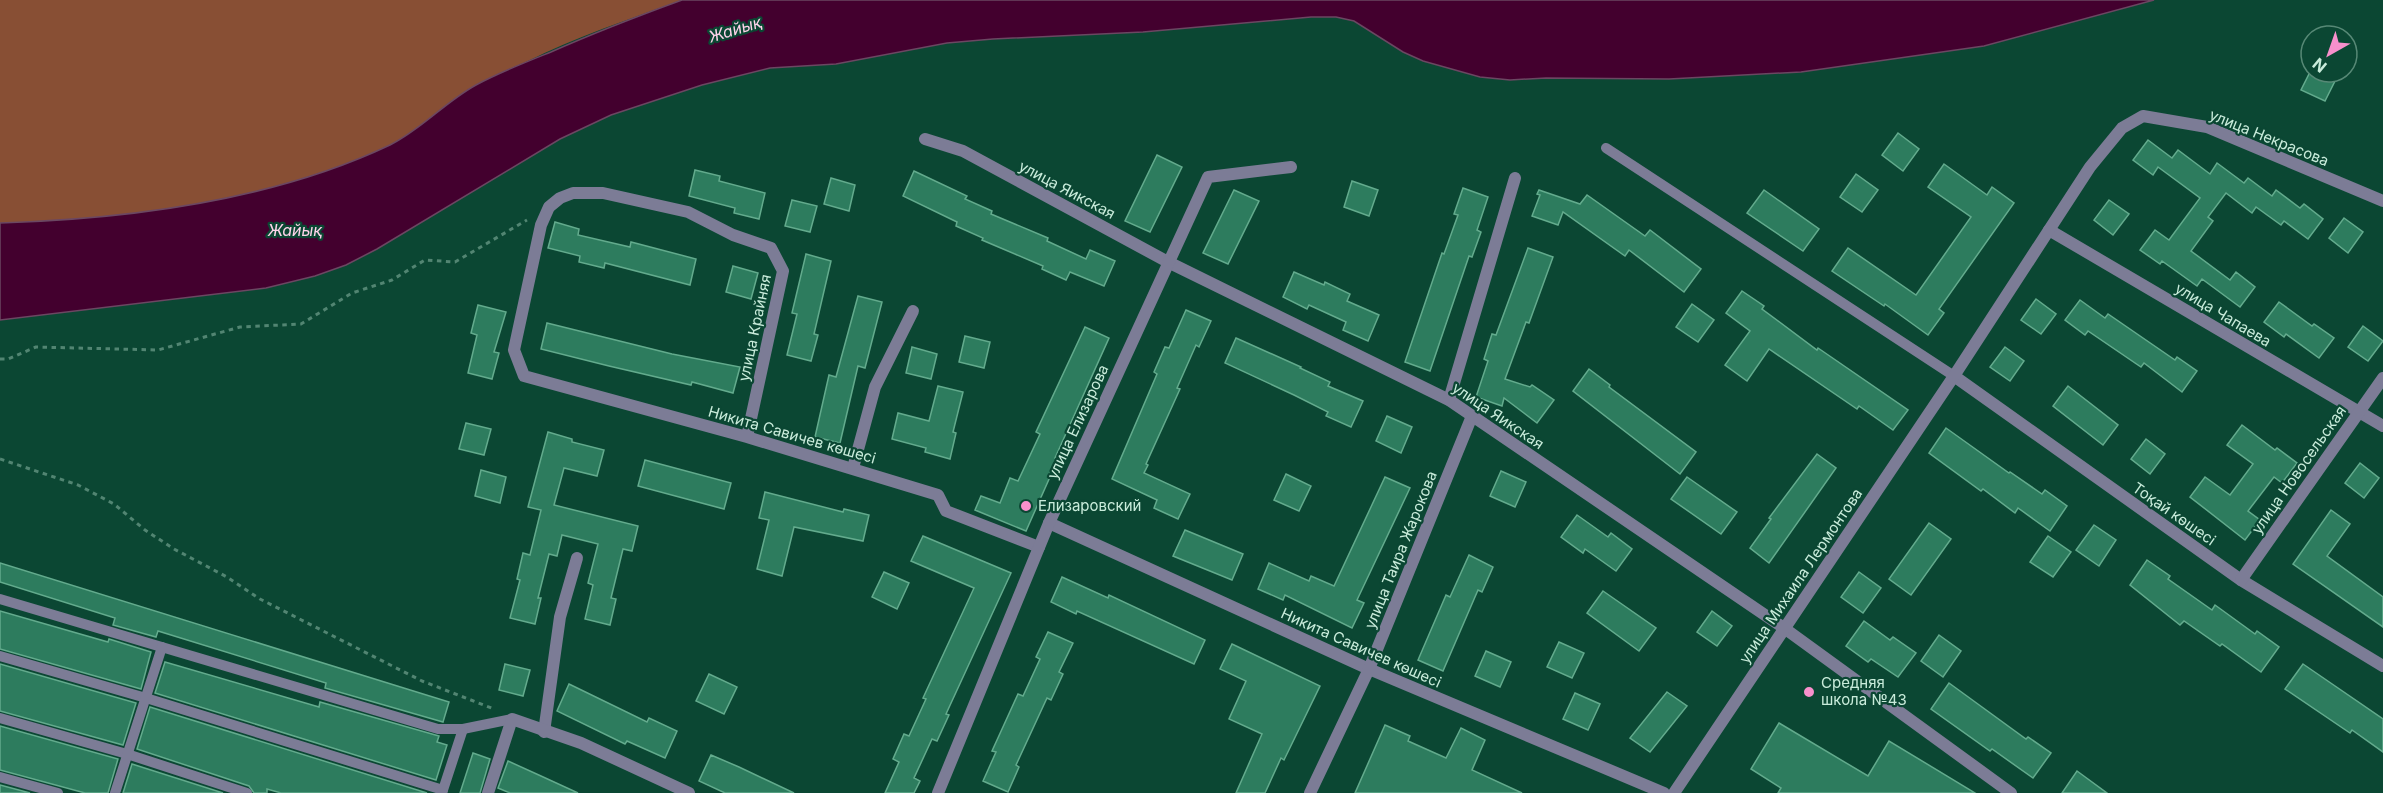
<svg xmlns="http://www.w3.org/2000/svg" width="2383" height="793" viewBox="0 0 2383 793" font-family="Inter,sans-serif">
<rect width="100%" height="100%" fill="#0b4733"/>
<path fill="#884f34" d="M0 0H682C630 19 575 37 526 62 494 78 462 98 432 118 418 127 405 137 390 145 270 202 131 219 0 223Z"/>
<path fill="#43002e" stroke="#6b4762" stroke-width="1.5" d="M682 0H2154L1984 46 1801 72 1669 79 1546 78 1510 80 1480 77 1423 61 1403 52 1354 21 1336 17H1311L1143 32 993 39 947 43 836 64 770 68 702 85 611 115 560 139 377 249 346 265 315 276 266 288 0 320V223C129 219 272 201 390 145 422 129 445 102 476 85 500 72 526 62 551 52 594 33 638 16 682 0Z"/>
<g fill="#2d7c5e" stroke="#63ab8d" stroke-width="1.5">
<path d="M2310 72H2327L2337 77 2325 101 2301 90Z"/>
<path d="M1898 133 1919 149 1903 171 1882 155Z"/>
<path d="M2148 140 2172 158 2178 150 2210 174 2217 163 2244 183 2248 178 2272 196 2276 190 2300 208 2304 204 2323 219 2308 239 2284 221 2281 225 2256 207 2252 213 2226 193 2208 217 2213 221 2191 251 2230 280 2236 272 2255 287 2240 307 2202 279 2197 286 2162 261 2160 264 2140 250 2155 230 2169 240 2200 198 2158 167 2153 175 2133 160Z"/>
<path d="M1157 155 1182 167 1150 232 1125 221Z"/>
<path d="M1944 164 1987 195 1992 187 2014 203 1939 309 1944 313 1928 335 1885 304 1884 306 1832 271 1848 248 1916 295 1971 217 1928 187Z"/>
<path d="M695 170 720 176 719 181 765 193 759 219 734 213 735 208 689 196Z"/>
<path d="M914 171 967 196 965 199 992 211 991 214 1048 238 1047 241 1086 259 1090 250 1115 261 1104 286 1070 272 1066 280 1042 269 1043 266 982 240 983 238 956 226 957 222 903 196Z"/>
<path d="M1856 174 1878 190 1862 212 1840 197Z"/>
<path d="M831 178 855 185 849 211 824 204Z"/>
<path d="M1352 181 1378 190 1369 216 1344 207Z"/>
<path d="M1463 188 1488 197 1477 230 1481 232 1472 257 1469 256 1430 371 1405 362 1442 253 1444 254 1458 215 1454 214Z"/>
<path d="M1234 190 1259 201 1228 264 1203 253Z"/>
<path d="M1539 190 1580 204 1587 195 1645 236 1650 230 1701 269 1684 292 1629 250 1625 256 1563 212 1558 225 1532 216 1540 195 1537 194Z"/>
<path d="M1764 190 1819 229 1803 251 1747 213Z"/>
<path d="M792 200 817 206 810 232 785 226Z"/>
<path d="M2109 200 2129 214 2113 235 2094 220Z"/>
<path d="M2344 218 2363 232 2348 253 2329 238Z"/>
<path d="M555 222 579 229 578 235 630 247 631 242 696 259 690 285 605 263 604 268 579 262 580 256 548 248Z"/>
<path d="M1528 248 1553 257 1529 323 1526 322 1505 379 1530 387 1532 385 1554 400 1537 423 1504 398 1502 406 1476 397 1488 361 1484 359 1492 334 1496 335Z"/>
<path d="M806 254 831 261 814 334 818 335 811 361 787 355 797 314 792 313Z"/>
<path d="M733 266 758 273 751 299 726 292Z"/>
<path d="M1294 272 1324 285 1325 282 1350 294 1347 301 1379 315 1368 341 1343 330 1346 322 1309 305 1307 309 1283 297Z"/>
<path d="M1742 291 1764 306 1762 309 1817 350 1818 348 1908 410 1893 430 1859 406 1857 409 1769 349 1747 381 1725 365 1750 331 1726 313Z"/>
<path d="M858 296 882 302 865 368 858 366 840 443 815 437 829 375 836 377Z"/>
<path d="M2036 299 2056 314 2041 334 2021 320Z"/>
<path d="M2080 300 2105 318 2108 314 2175 360 2177 357 2197 371 2182 392 2144 363 2141 367 2088 331 2085 335 2065 320Z"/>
<path d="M2279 302 2312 326 2314 324 2334 338 2319 358 2286 334 2284 337 2264 322Z"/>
<path d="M1692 304 1714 320 1698 342 1676 327Z"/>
<path d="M478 305 506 312 494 352 499 353 492 379 468 373 477 335 471 333Z"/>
<path d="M1186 310 1211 321 1199 347 1196 345 1177 388 1180 389 1146 464 1148 465 1144 473 1190 494 1178 519 1154 508 1157 500 1112 479 1157 374 1154 372 1165 347 1169 348Z"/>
<path d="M547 323 672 354 740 367 733 393 692 382 691 385 609 366 541 349Z"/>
<path d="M2363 326 2383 341 2368 361 2348 347Z"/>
<path d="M1085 327 1109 338 1055 458 1058 459 1026 531 975 510 981 496 1000 503 1010 478 1018 481 1040 434 1036 432Z"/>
<path d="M965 336 990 342 984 368 959 362Z"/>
<path d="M1236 338 1301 367 1300 368 1330 382 1328 386 1363 401 1351 427 1326 416 1328 412 1294 395 1225 363Z"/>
<path d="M912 347 937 354 931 379 906 373Z"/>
<path d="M2005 347 2024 361 2010 381 1990 367Z"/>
<path d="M1589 369 1610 385 1609 387 1696 452 1680 474 1573 391Z"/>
<path d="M938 386 963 392 953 432 956 433 950 459 925 452 926 448 892 439 898 413 929 421Z"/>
<path d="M2068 386 2118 425 2103 445 2053 406Z"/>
<path d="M1387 416 1412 427 1401 453 1376 441Z"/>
<path d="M466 423 491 429 484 455 459 449Z"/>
<path d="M2242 425 2275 450 2277 448 2297 463 2282 483 2274 477 2248 511 2260 520 2245 540 2190 497 2205 477 2230 495 2253 464 2227 445Z"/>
<path d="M1946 428 2009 473 2010 472 2042 494 2045 490 2067 506 2050 531 2018 508 2015 513 1983 489 1981 491 1929 453Z"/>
<path d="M548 432 572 439V442L604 450 597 476 564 468 554 505 638 526 632 551 623 549 611 598 616 599 610 625 585 619 593 585 588 583 598 544 562 535 557 556 549 554 538 598H541L535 624 510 618 520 580 517 579 523 553 530 555 541 510 528 507Z"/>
<path d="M2146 439 2165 454 2150 474 2131 459Z"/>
<path d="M1817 454 1836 468 1769 563 1750 548 1771 519 1769 518Z"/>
<path d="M645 460 731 483 724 509 638 486Z"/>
<path d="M2360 463 2379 478 2364 498 2345 483Z"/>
<path d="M481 470 506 477 500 503 475 496Z"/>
<path d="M1501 471 1526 482 1515 507 1490 496Z"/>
<path d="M1286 474 1311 486 1299 511 1274 500Z"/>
<path d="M1385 477 1410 488 1357 600 1364 603 1352 628 1285 595 1283 600 1258 589 1269 563 1309 581 1311 576 1334 586Z"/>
<path d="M1687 477 1737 512 1721 534 1671 499Z"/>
<path d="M765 492 843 512 844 509 869 515 863 541 794 527 782 576 757 569 769 520 759 518Z"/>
<path d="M2331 510 2350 524 2327 556 2383 597V627L2293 564Z"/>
<path d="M1577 515 1608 537 1611 533 1632 549 1616 571 1585 549 1583 553 1561 537Z"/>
<path d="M1929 523 1951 539 1911 595 1889 579Z"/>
<path d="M2094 525 2116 540 2099 566 2076 550Z"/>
<path d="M1185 530 1243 554 1232 580 1173 556Z"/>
<path d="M923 536 1011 573 946 714 949 715 937 741 932 739 914 778 920 781 914 793H885L899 762 893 759 904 734 909 736 926 699 923 698 974 588 911 561Z"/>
<path d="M2048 536 2071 552 2053 577 2030 562Z"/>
<path d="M1469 555 1493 567 1482 592 1478 590 1443 671 1418 660 1446 595 1450 597Z"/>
<path d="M2147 560 2170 576 2168 579 2212 610 2215 605 2255 634 2257 631 2279 647 2261 672 2222 644 2220 646 2184 621 2180 625 2130 585Z"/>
<path d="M0 563 449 702 443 722 325 688 326 683 158 631 156 637 113 625 115 618 0 582Z"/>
<path d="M884 572 909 583 897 609 872 597Z"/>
<path d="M1859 572 1881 588 1863 613 1841 597Z"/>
<path d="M1062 577 1108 598 1109 595 1205 640 1194 664 1077 611 1076 614 1051 602Z"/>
<path d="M1603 591 1656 628 1639 651 1587 613Z"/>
<path d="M0 611 108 642 109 639 151 652 141 689 0 649Z"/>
<path d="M1712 611 1732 626 1717 646 1697 632Z"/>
<path d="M1864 621 1890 640 1893 637 1916 653 1898 677 1871 659 1868 662 1846 646Z"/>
<path d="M1048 632 1073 643 1059 672 1063 674 1051 700 1047 698 1016 765 1019 767 1008 792 983 781 996 752 992 751 1018 694 1023 696 1040 659 1036 657Z"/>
<path d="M1939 635 1961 651 1943 677 1921 661Z"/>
<path d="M1559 642 1584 653 1572 678 1547 667Z"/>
<path d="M1232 644 1320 686 1284 760 1281 758 1265 793H1236L1262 734 1229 719 1246 681 1220 669Z"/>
<path d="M1486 651 1511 662 1500 687 1475 676Z"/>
<path d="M165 662 319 707 320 702 439 736 437 742 447 745 436 780 155 693Z"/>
<path d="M0 664 136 703 123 745 0 711Z"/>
<path d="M505 664 530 670 523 696 499 690Z"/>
<path d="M2303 664 2383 719V752L2352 730 2350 733 2285 689Z"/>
<path d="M709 674 737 687 724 714 696 701Z"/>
<path d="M1949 683 2026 739 2028 737 2051 753 2033 778 1992 749 1990 751 1931 709Z"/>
<path d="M569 684 647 722 649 718 677 731 665 758 627 741 625 744 557 711Z"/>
<path d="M1667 692 1687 706 1650 752 1630 738Z"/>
<path d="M1575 693 1600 704 1588 730 1563 719Z"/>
<path d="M150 707 427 793H281L267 789V793H254L249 786 137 749Z"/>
<path d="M1779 723 1868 776 1889 741 1975 793H1778L1781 788 1751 769Z"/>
<path d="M1385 725 1410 736 1408 741 1446 758 1461 728 1485 740 1472 770 1522 793H1355Z"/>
<path d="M0 726 118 759 108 793H85L0 770Z"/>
<path d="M473 753 490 759 480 793H460Z"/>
<path d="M711 755 739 767 794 793H725L699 781Z"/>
<path d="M508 761 541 776 578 793H510L498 788Z"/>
<path d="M132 764 223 793H123Z"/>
<path d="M2077 771 2107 793H2062Z"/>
<path d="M0 785 30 793H0Z"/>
</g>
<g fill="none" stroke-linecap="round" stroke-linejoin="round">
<g stroke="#528572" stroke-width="3" stroke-dasharray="4.5 4.5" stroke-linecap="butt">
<path d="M0 359H8L36 347 158 350 240 327 301 324 352 293 392 280 425 260 455 262 527 220"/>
<path d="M0 459 78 485 114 504 145 530 174 549 227 577 260 599 422 681 494 709"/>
</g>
<g stroke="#7c7c96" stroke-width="10">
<path d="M1606 148 1954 376"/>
<path d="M0 599 438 729H463L512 719"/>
<path d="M0 656 146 698 443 790"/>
<path d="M0 718 127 754 247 793"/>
<path d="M0 777 58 793"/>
<path d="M115 793 162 647"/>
<path d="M442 793 463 729"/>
</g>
<g stroke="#7c7c96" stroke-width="12">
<path d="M925 139 963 151 1168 262 1449 400 1784 628 2011 793"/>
<path d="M2049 230 2383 426"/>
<path d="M1954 376 2241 580 2383 666"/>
<path d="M1449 400 1515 178"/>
<path d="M747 437 783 271 771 248 733 235 688 212 603 193H573L560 198 549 207 541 225 514 350 524 376 747 437 938 495 946 511 1039 547"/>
<path d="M853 468 875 387 913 311"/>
<path d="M1049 523 1369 669 1664 793"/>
<path d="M2241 580 2383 378"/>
<path d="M544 732 560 617 577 558"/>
<path d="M488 793 512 719 581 743 689 793"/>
<path d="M938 793 1049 523 1208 177 1291 167"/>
<path d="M1310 793 1369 669 1472 416"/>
</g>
<path stroke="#7c7c96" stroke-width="12" d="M1674 793 1954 376 2090 167 2122 128 2143 116 2207 127 2383 201"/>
</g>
<g fill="#f890cc" stroke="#0b4733" stroke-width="2">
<circle cx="1026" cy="506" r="6"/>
<circle cx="1809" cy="692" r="6"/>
</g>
<g text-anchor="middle" stroke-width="4.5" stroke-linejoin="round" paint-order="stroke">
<g font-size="15" fill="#c9ecdb" stroke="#0b4733">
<text transform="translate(2269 138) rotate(22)" y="5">улица Некрасова</text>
<text transform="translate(1067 190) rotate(28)" y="5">улица Яикская</text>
<text transform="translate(2223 315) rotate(31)" y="5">улица Чапаева</text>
<text transform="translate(755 328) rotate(-78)" y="5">улица Крайняя</text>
<text transform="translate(1498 416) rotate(34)" y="5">улица Яикская</text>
<text transform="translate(1078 422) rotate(-65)" y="5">улица Елизарова</text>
<text transform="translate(792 435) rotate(16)" y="5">Никита Савичев көшесі</text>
<text transform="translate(2299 470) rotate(-55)" y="5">улица Новосельская</text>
<text transform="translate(2174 514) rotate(35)" y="5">Тоқай көшесі</text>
<text transform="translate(1401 550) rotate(-68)" y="5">улица Таира Жарокова</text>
<text transform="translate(1801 576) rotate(-56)" y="5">улица Михаила Лермонтова</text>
<text transform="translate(1361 648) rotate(24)" y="5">Никита Савичев көшесі</text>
</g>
<g font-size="15" fill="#c9ecdb" stroke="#0b4733" text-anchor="start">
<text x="1038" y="511">Елизаровский</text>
<text x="1821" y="688">Средняя<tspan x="1821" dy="17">школа №43</tspan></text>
</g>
<g font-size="16" font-style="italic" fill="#ffd3ea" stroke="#0b4733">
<text transform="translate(735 29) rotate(-17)" y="6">Жайық</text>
<text x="295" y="236">Жайық</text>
</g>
</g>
<g transform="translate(2329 54) rotate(220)"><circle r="28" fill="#0b4733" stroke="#578976" stroke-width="1.5"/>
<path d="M0-4.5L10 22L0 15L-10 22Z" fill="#f890cc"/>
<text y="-9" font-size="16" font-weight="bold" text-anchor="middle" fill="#c9ecdb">N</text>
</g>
</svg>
